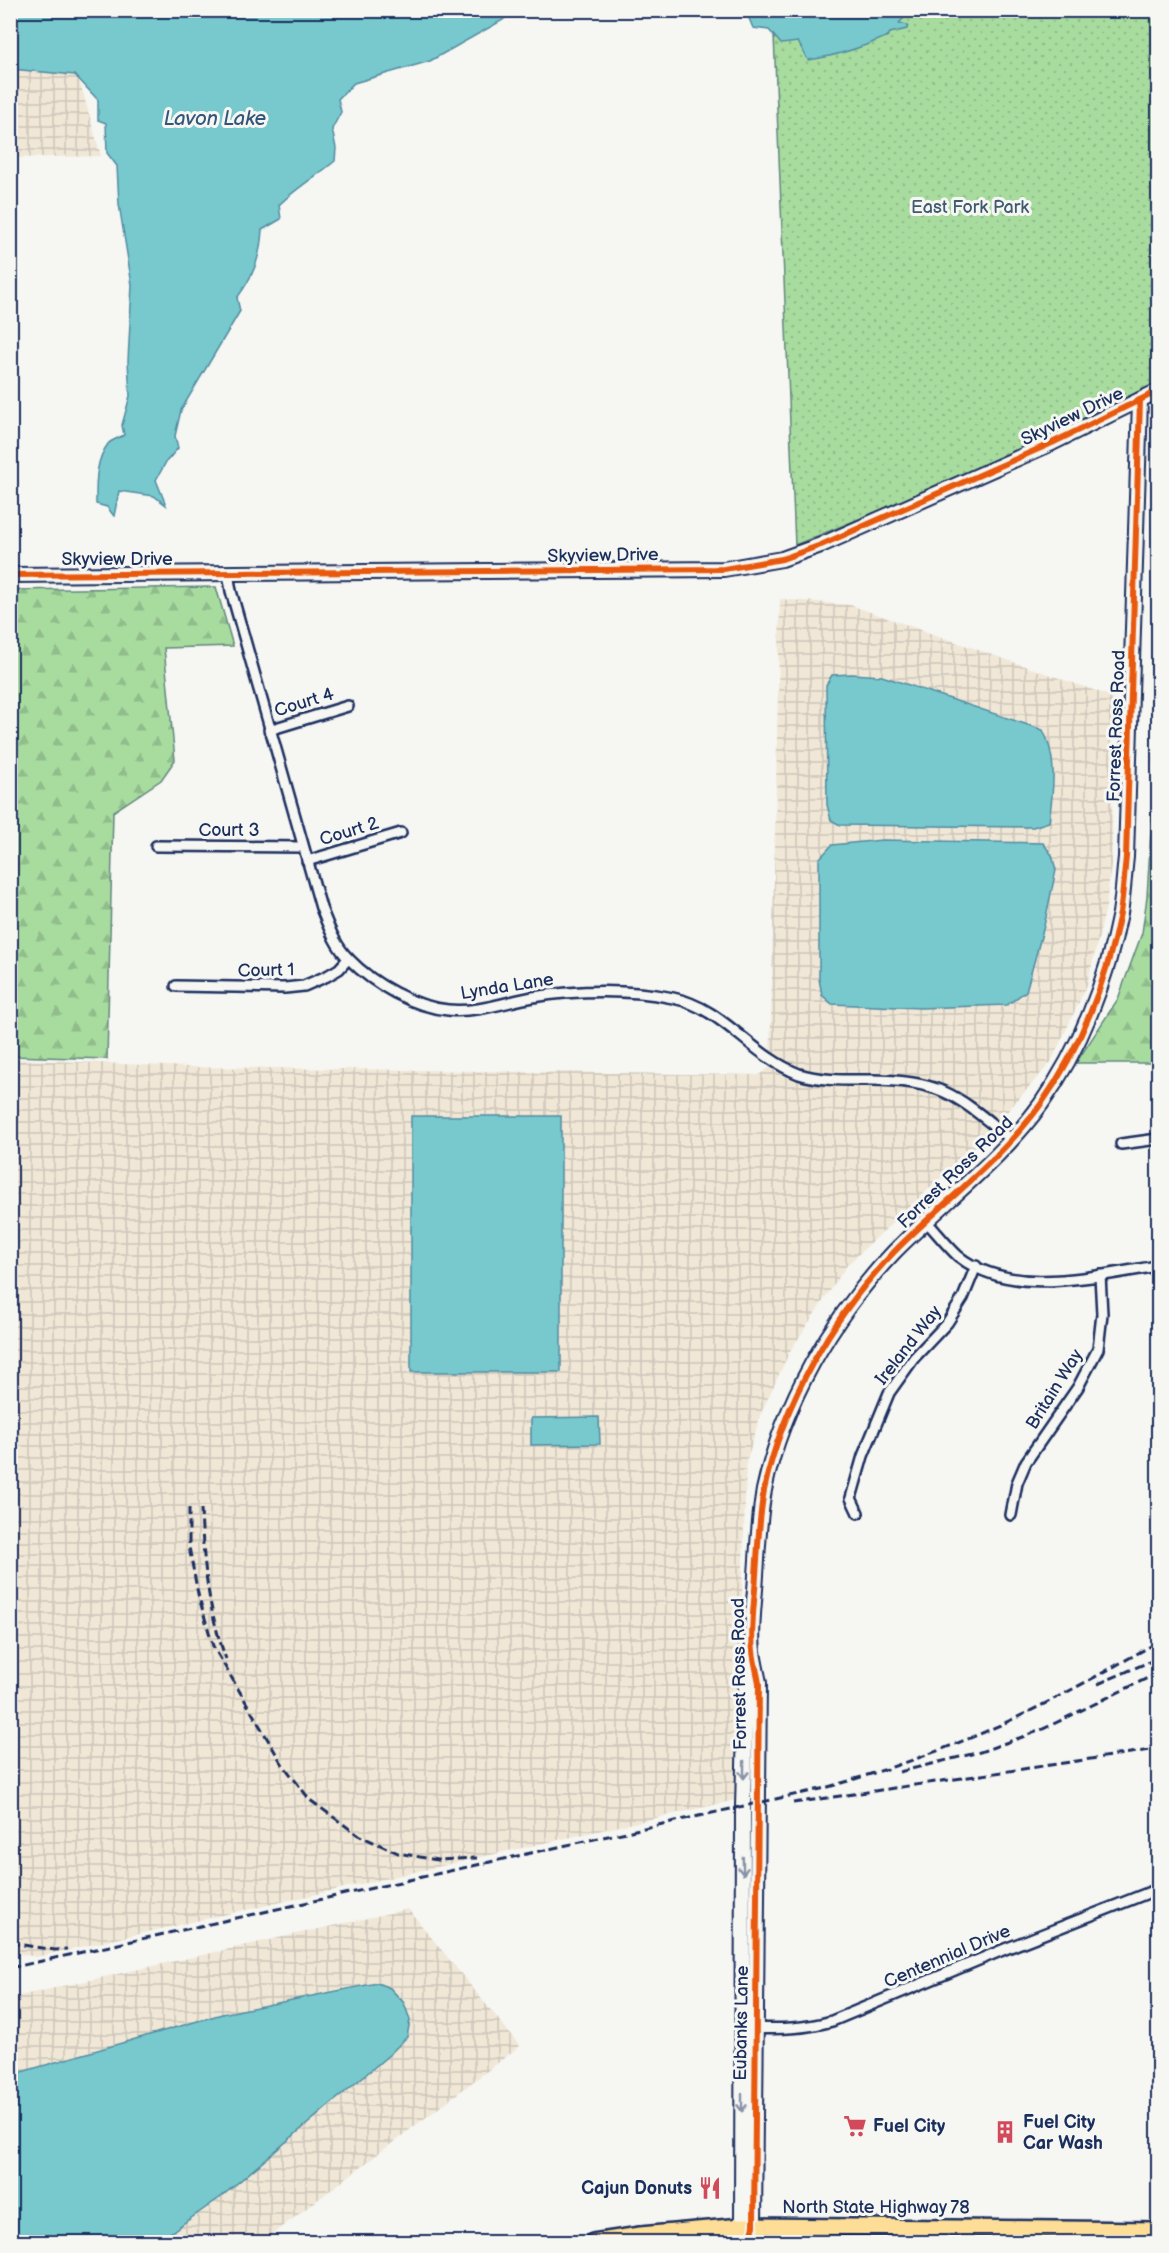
<svg xmlns="http://www.w3.org/2000/svg" width="1169" height="2253" viewBox="0 0 1169 2253" font-family="'Balsamiq Sans',sans-serif">
<defs>
<pattern id="industrial-grid" width="8" height="8" patternUnits="userSpaceOnUse" patternTransform="scale(1.5)"><rect width="8" height="8" fill="#f0e7d6"/><path d="M0 4h8M4 0v8" fill="none" stroke="#cdc6ba"/></pattern>
<pattern id="green-dots" width="8" height="8" patternUnits="userSpaceOnUse" patternTransform="scale(1.5)"><rect width="8" height="8" fill="#a8dc9f"/><path d="M2 2h.1M6 6h.1" fill="none" stroke="#90bd8b" stroke-width="1.8" stroke-linecap="round"/></pattern>
<pattern id="forest-firs" width="22" height="20" patternUnits="userSpaceOnUse" patternTransform="scale(1.5)"><rect width="22" height="20" fill="#a8dc9f"/><path d="M5 1l3.5 6h-7zM16 11l3.5 6h-7z" fill="#90bd8b"/></pattern>
</defs>
<rect width="100%" height="100%" fill="#f6f6f2"/>
<filter id="ink" filterUnits="userSpaceOnUse"><feTurbulence type="fractalNoise" baseFrequency=".0167" numOctaves="2"/><feDisplacementMap in="SourceGraphic" scale="12" xChannelSelector="R" yChannelSelector="G"/><feConvolveMatrix kernelMatrix="1 2 1 2 8 2 1 2 1" color-interpolation-filters="sRGB"/></filter>
<g filter="url(#ink)">
<g fill="url(#industrial-grid)">
<path d="M10 11H80L79 79 101 156 11 158Z"/>
<path d="M780 599 850 605 1113 697 1112 856 1106 907 1087 985 1051 1062 984 1138 847 1265 790 1351 761 1413 746 1463 736 1800 36 1957 11 1952 10 1059 188 1067 759 1075 770 1067Z"/>
<path d="M408 1909 520 2046 262 2242H11L10 1998Z"/>
</g>
<path fill="url(#green-dots)" stroke="#62867e" stroke-width="1.5" d="M773 11H1158V383L950 482 795 545Z"/>
<g fill="url(#forest-firs)" stroke="#62867e" stroke-width="1.5">
<path d="M1158 407V1063H1076L1118 999 1142 933 1147 897 1158 713 1153 410Z"/>
<path d="M216 587 233 646 164 648 175 760 161 780 113 812 107 1059 11 1056V590Z"/>
</g>
<g fill="#77c9ce" stroke="#528ba1" stroke-width="1.5">
<path d="M10 11H512L503 20 430 61 354 83 338 99 341 112 332 129 336 148 335 161C317 176 296 188 279 205L281 219 262 230C260 259 254 275 237 298L240 311 181 410 175 436 178 448 166 462 156 480 166 505 154 496 119 491 114 516 107 507 96 504C96 484 95 461 108 444 111 440 119 438 124 435L122 425 130 396 128 361 132 285 119 204 117 166 107 153 106 123 98 120V100L75 75 11 69Z"/>
<path d="M746 11H900L903 19 899 23 908 25 907 29 890 33 888 36C861 48 837 56 808 60L798 42 781 44 769 30 753 28Z"/>
<path d="M852 674 882 676 1043 730C1058 759 1053 791 1049 822L1033 827 840 825 831 820 827 805 826 685 832 675Z"/>
<path d="M882 840 1043 843 1052 855 1056 870 1044 926 1026 991 1007 1005 920 1008 832 1004 822 995 819 979V859L832 845Z"/>
<rect x="411" y="1116" width="150" height="256"/>
<path d="M599 1417 600 1444 531 1445V1418Z"/>
<path d="M377 1983 390 1988 404 2003 410 2020 407 2037 390 2054 221 2197 157 2242H14L10 2236 11 2075 222 2014Z"/>
</g>
<g fill="none" stroke-linecap="round" stroke-linejoin="round">
<g stroke="#1b2f5e" stroke-width="14">
<g id="street">
<path d="M228 573 231 591 321 908C328 925 335 946 349 959 373 984 414 1007 448 1010 477 1013 505 1002 533 997 575 990 631 989 673 998 724 1008 751 1056 799 1074 821 1081 848 1080 871 1080 943 1080 958 1097 1012 1140"/>
<path d="M269 730 348 706"/>
<path d="M156 846 302 847"/>
<path d="M307 861 401 833"/>
<path d="M176 986 285 988 304 986 327 976 339 969 348 959"/>
<path d="M1121 1144 1158 1139"/>
<path d="M927 1222C937 1233 947 1246 958 1256 1012 1299 1097 1275 1158 1266"/>
<path d="M858 1513 851 1498 863 1456 889 1393 914 1358 947 1323 963 1298 976 1266"/>
<path d="M1011 1515 1017 1483 1026 1462 1078 1387 1098 1349 1102 1314 1100 1275"/>
<path d="M751 2028C780 2029 804 2029 832 2021L1005 1949 1158 1889"/>
</g>
</g>
<g stroke="#1b2f5e" stroke-width="18">
<g id="secondary">
<path d="M10 575 724 569 782 559 821 545 1052 443 1158 391"/>
<path d="M744 2237 742 2226 743 1807 746 1686 751 1657"/>
<path d="M749 2242 754 2226 759 1683C757 1672 754 1661 753 1651 750 1627 755 1599 756 1575 758 1547 759 1518 764 1490 783 1402 832 1317 894 1252 943 1202 1000 1161 1041 1104 1080 1049 1107 980 1120 913 1123 895 1124 875 1126 857L1140 400"/>
</g>
</g>
<g stroke="#1b2f5e" stroke-width="20">
<path id="primary" d="M593 2242 640 2235 742 2226 1158 2230"/>
</g>
<use href="#street" stroke="#f6f6f2" stroke-width="9"/>
<use href="#secondary" stroke="#f6f6f2" stroke-width="14"/>
<use href="#primary" stroke="#fede96" stroke-width="15"/>
<g stroke="#1b2f5e" stroke-width="3" stroke-dasharray="9 4.5" stroke-linecap="butt">
<path d="M189 1508V1547L198 1594 213 1646 281 1762 310 1800 358 1835 398 1853 437 1860 477 1858"/>
<path d="M201 1509C203 1560 208 1611 226 1659"/>
<path d="M1098 1684 1158 1658"/>
<path d="M899 1772 980 1752 1039 1731 1158 1673"/>
<path d="M793 1803 1158 1749"/>
<path d="M10 1943 55 1950 67 1949"/>
<path d="M10 1968 821 1789C891 1769 960 1745 1026 1713 1071 1691 1115 1666 1158 1642"/>
</g>
<g stroke="#f6f6f2" stroke-width="10">
<g id="cycleway">
<path d="M10 575 724 569 782 559 821 545 1052 443 1158 391"/>
<path d="M749 2242 754 2226 759 1683C757 1672 754 1661 753 1651 750 1627 755 1599 756 1575 758 1547 759 1518 764 1490 783 1402 832 1317 894 1252 943 1202 1000 1161 1041 1104 1080 1049 1107 980 1120 913 1123 895 1124 875 1126 857L1140 400"/>
</g>
</g>
<use href="#cycleway" stroke="#e8590c" stroke-width="6"/>
</g>
<defs><path id="oneway-shaft" d="M-6 0H5M1.5-3L5.5 0L1.5 3" fill="none" stroke-width="1.6" stroke-linecap="round" stroke-linejoin="round" transform="scale(1.5)"/></defs>
<g stroke="#8892a8">
<use href="#oneway-shaft" transform="translate(744 1770) rotate(91)"/>
<use href="#oneway-shaft" transform="translate(743 1866) rotate(89)"/>
<use href="#oneway-shaft" transform="translate(742 2103) rotate(90)"/>
</g>
</g>
<defs>
<g id="supermarket-bare" transform="scale(1.8)"><path d="M-6-5.5h2.5l.6 2H6L4.5 2H-2.5L-4.4-4H-6ZM-1.5 3.2a1.3 1.3 0 1 0 .1 0ZM3 3.2a1.3 1.3 0 1 0 .1 0Z" fill="#d1495b" stroke="#f6f6f2" stroke-width="2.5" paint-order="stroke"/></g>
<g id="building-bare" transform="scale(1.8)"><path d="M-4-6H4V6H1V3H-1V6H-4ZM-2.5-4.3h1.7v1.8h-1.7ZM.8-4.3h1.7v1.8H.8ZM-2.5-1h1.7V.8h-1.7ZM.8-1h1.7V.8H.8Z" fill="#d1495b" stroke="#f6f6f2" stroke-width="2.5" paint-order="stroke"/></g>
<g id="restaurant-bare" transform="scale(1.8)"><path d="M-5-6h1v4h1v-4h1v4h1v-4h1v5L-1.5 .5V6h-2V.5L-5-1ZM5-6V6H3V1.5H1.5Q1.5-4 5-6Z" fill="#d1495b" stroke="#f6f6f2" stroke-width="2.5" paint-order="stroke"/></g>
</defs>
<g fill-rule="evenodd">
<use href="#supermarket-bare" x="855" y="2126"/>
<use href="#building-bare" x="1005" y="2132"/>
<use href="#restaurant-bare" x="710" y="2188"/>
</g>
<g text-anchor="middle" stroke-width="6" stroke-linejoin="round" paint-order="stroke">
<g font-size="18" fill="#3e5a6e" stroke="#f6f6f2">
<text x="970" y="213">East Fork Park</text>
</g>
<g font-size="18" fill="#1b2f5e" stroke="#f6f6f2">
<text transform="translate(1072 416) rotate(-26)" y="6">Skyview Drive</text>
<text transform="translate(603 555) rotate(-1)" y="6">Skyview Drive</text>
<text x="117" y="565">Skyview Drive</text>
<text transform="translate(304 702) rotate(-17)" y="6">Court 4</text>
<text transform="translate(1116 726) rotate(-88)" y="6">Forrest Ross Road</text>
<text x="229" y="836">Court 3</text>
<text transform="translate(349 831) rotate(-17)" y="6">Court 2</text>
<text transform="translate(266 970) rotate(-1)" y="6">Court 1</text>
<text transform="translate(507 986) rotate(-9)" y="6">Lynda Lane</text>
<text transform="translate(955 1172) rotate(-44)" y="6">Forrest Ross Road</text>
<text transform="translate(908 1345) rotate(-52)" y="6">Ireland Way</text>
<text transform="translate(1054 1389) rotate(-58)" y="6">Britain Way</text>
<text transform="translate(739 1674) rotate(-91)" y="6">Forrest Ross Road</text>
<text transform="translate(947 1956) rotate(-23)" y="6">Centennial Drive</text>
<text transform="translate(741 2023) rotate(-89)" y="6">Eubanks Lane</text>
<text x="876" y="2213">North State Highway 78</text>
</g>
<g font-size="18" font-weight="bold" fill="#1b2f5e" stroke="#f6f6f2" text-anchor="start">
<text x="1023" y="2128">Fuel City<tspan x="1023" dy="21">Car Wash</tspan></text>
<text x="873" y="2132">Fuel City</text>
<text x="692" y="2194" text-anchor="end">Cajun Donuts</text>
</g>
<g font-size="20" font-style="italic" fill="#32567a" stroke="#f6f6f2">
<text x="215" y="125">Lavon Lake</text>
</g>
</g>
<rect width="1169" height="2253" fill="none" stroke="#f6f6f2" stroke-width="36"/>
<rect x="18" y="18" width="1133" height="2217" fill="none" stroke="#1b2f5e" stroke-width="2" filter="url(#ink)"/>
</svg>
